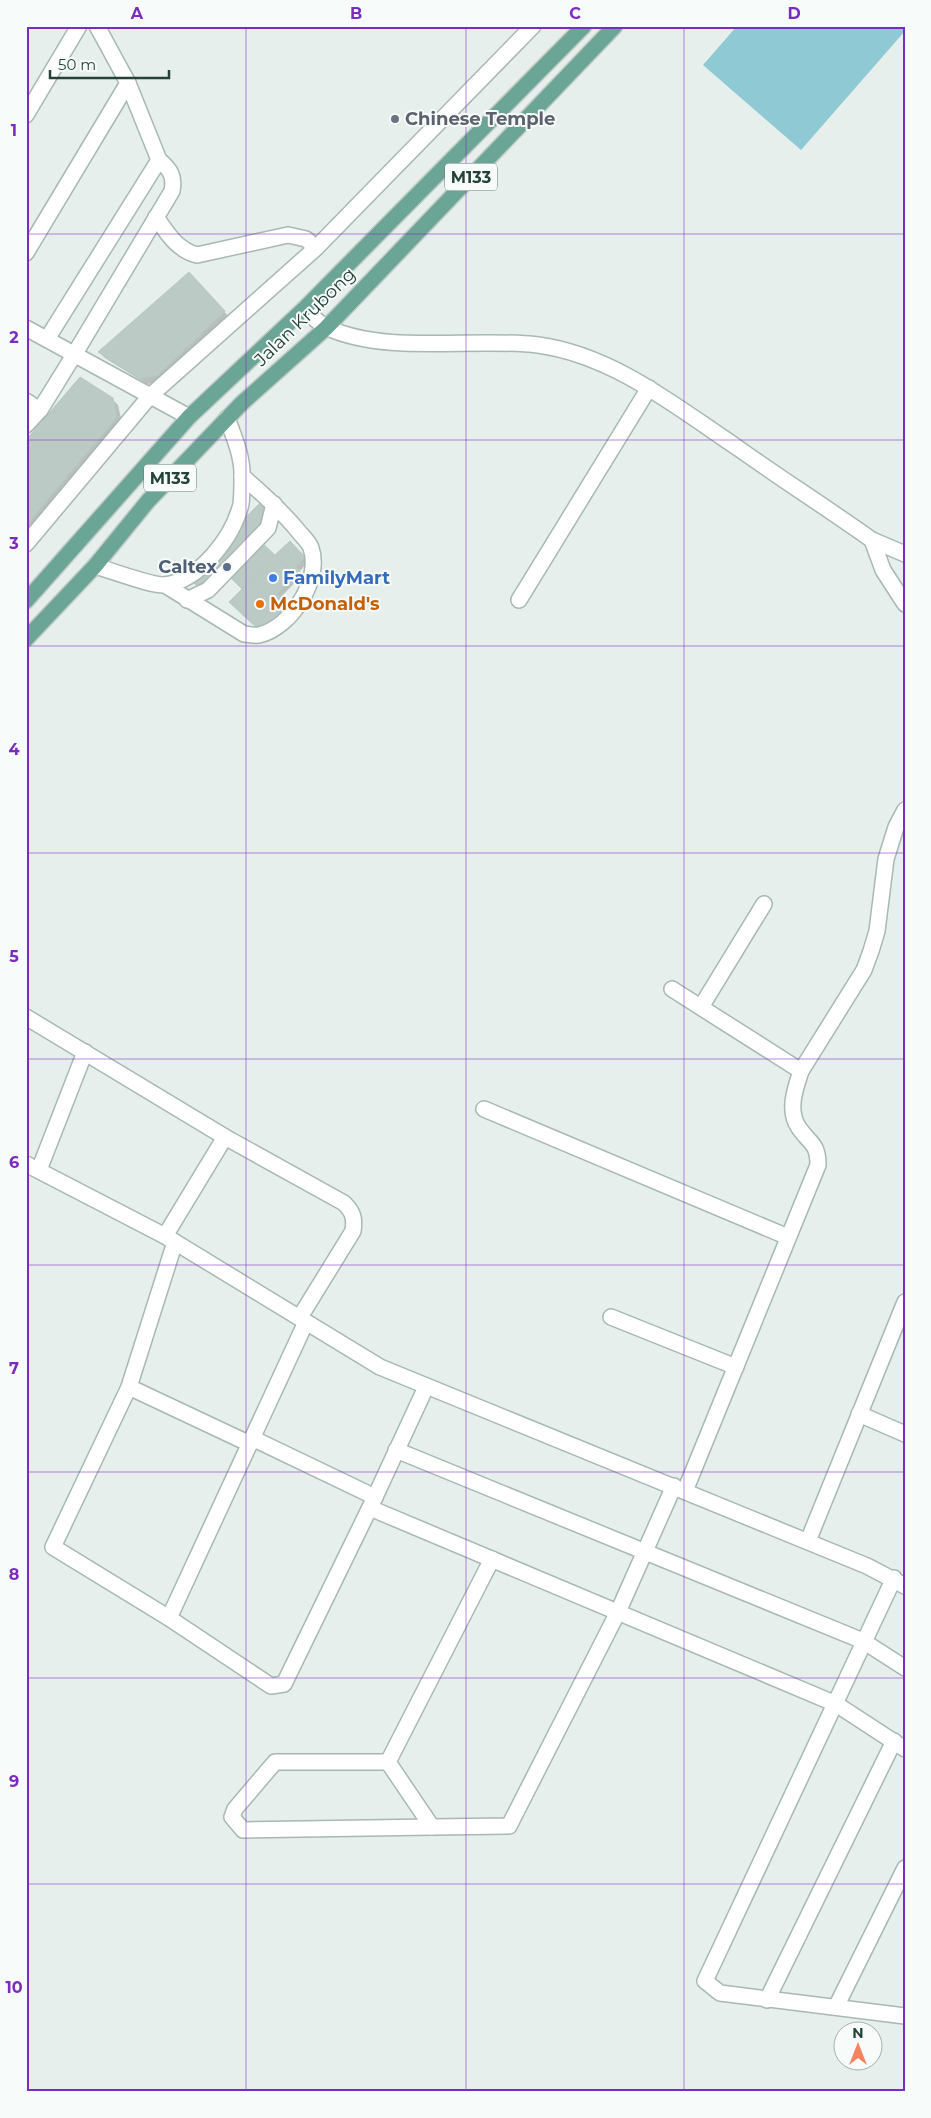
<svg xmlns="http://www.w3.org/2000/svg" width="931" height="2118" viewBox="0 0 931 2118" font-family="Montserrat,sans-serif">
<rect width="100%" height="100%" fill="#e6efeb"/>
<path fill="#8ec9d4" d="M737 26H905V31L801 150 703 65Z"/>
<g fill="#0003">
<path d="M189 274 230 318 164 381 147 384 105 358 99 352Z"/>
<path d="M112 399 118 405 122 423 26 538V442Z"/>
<path d="M256 539 275 558 290 543 308 562 299 572 302 575 280 598 244 589Z"/>
</g>
<g fill="#bbcac4" stroke="#b8c9c2">
<path d="M189 272 225 311 158 375 140 379 98 352Z"/>
<path d="M80 377 113 398 117 417 26 525V440Z"/>
<path d="M263 500 279 515 256 537 278 558 244 591 223 570 202 590 186 576Z"/>
<path d="M290 541 305 557 296 567 300 571 296 575 275 555Z"/>
<path d="M275 555 296 575 270 601 250 581Z"/>
<path d="M250 581 270 601 277 594 290 607 268 629 259 630 229 602Z"/>
</g>
<g fill="none" stroke-linecap="round" stroke-linejoin="round">
<g stroke="#a8b8b2" stroke-width="18">
<g id="minor">
<path d="M26 115 79 26"/>
<path d="M156 217C167 233 177 250 197 255L288 235 306 239 316 248"/>
<path d="M26 253 128 83"/>
<path d="M304 309C311 315 319 324 328 328 389 355 472 337 538 345 612 355 674 405 735 446 780 478 827 508 872 540L905 554"/>
<path d="M26 328 189 417"/>
<path d="M47 339 159 160 128 83 97 26"/>
<path d="M26 401 40 410"/>
<path d="M26 425 40 410 74 355 172 191C175 176 170 169 159 160"/>
<path d="M872 540 883 570 905 604"/>
<path d="M26 544 150 396 316 248 533 26"/>
<path d="M95 566C110 570 152 586 165 585 200 580 233 537 241 504 242 496 242 486 242 478 243 457 234 437 227 418"/>
<path d="M165 585 244 634C248 634 255 636 259 635 291 628 322 579 311 548 309 542 303 537 299 532 282 511 263 494 242 476"/>
<path d="M187 600 208 590 268 528 274 504"/>
<path d="M519 600 649 388"/>
<path d="M672 989 801 1071 864 970 871 951 877 931 886 859 896 827 905 810"/>
<path d="M701 1007 764 904"/>
<path d="M26 1017 225 1137 344 1203C353 1212 355 1218 353 1231L300 1317"/>
<path d="M484 1109 788 1237"/>
<path d="M26 1164 165 1236 380 1367 867 1566 905 1586"/>
<path d="M39 1170 85 1052"/>
<path d="M165 1236 225 1137"/>
<path d="M175 1242 129 1387 53 1547 169 1618 271 1686 284 1684 375 1497 426 1387"/>
<path d="M611 1317 736 1367"/>
<path d="M129 1387 250 1444"/>
<path d="M859 1414 905 1434"/>
<path d="M252 1438 375 1497"/>
<path d="M396 1450 863 1641 905 1668"/>
<path d="M685 1491 818 1165C818 1143 810 1144 799 1128 787 1111 795 1089 801 1071"/>
<path d="M370 1508 836 1704 905 1749"/>
<path d="M808 1541 905 1302"/>
<path d="M894 1578 705 1981 720 1993 905 2016"/>
<path d="M169 1618 306 1322"/>
<path d="M388 1762 432 1827 509 1826 618 1612 674 1486"/>
<path d="M432 1827 243 1830 232 1817 235 1809 275 1762H388L492 1559"/>
<path d="M767 2000 894 1741"/>
<path d="M836 2007 905 1868"/>
</g>
</g>
<g stroke="#c2cac8" stroke-width="18">
<g id="major">
<path d="M26 601 189 417 304 309 584 26"/>
<path d="M26 639 95 566 148 501 242 403 326 328 615 26"/>
</g>
</g>
<use href="#minor" stroke="#fff" stroke-width="15"/>
<use href="#major" stroke="#6aa596" stroke-width="15"/>
</g>
<path fill="none" stroke="#7b2cbf" stroke-width="1" stroke-opacity="0.55" d="M246 26V2092M466 26V2092M684 26V2092M26 234H905M26 440H905M26 646H905M26 853H905M26 1059H905M26 1265H905M26 1472H905M26 1678H905M26 1884H905"/>
<circle fill="#6b7280" stroke="#f7fbf9" stroke-width="2" cx="395" cy="119" r="5"/>
<circle fill="#5c6f8a" stroke="#f7fbf9" stroke-width="2" cx="227" cy="567" r="5"/>
<circle fill="#3f7fe0" stroke="#f7fbf9" stroke-width="2" cx="273" cy="578" r="5"/>
<circle fill="#e8710a" stroke="#f7fbf9" stroke-width="2" cx="260" cy="604" r="5"/>
<g text-anchor="middle" stroke-width="4" stroke-linejoin="round" paint-order="stroke">
<g fill="#f7fbf9" stroke="#637a73" stroke-width="1">
<rect x="445" y="163.5" width="52" height="27" rx="4"/>
<rect x="144" y="464.5" width="52" height="27" rx="4"/>
</g>
<g font-size="16" font-weight="bold" fill="#24423a">
<text x="471" y="183">M133</text>
<text x="170" y="484">M133</text>
</g>
<g font-size="18" font-weight="bold" fill="#5b616d" stroke="#f7fbf9" text-anchor="start">
<text x="405" y="125">Chinese Temple</text>
</g>
<g font-size="18" fill="#24423a" stroke="#f7fbf9">
<text transform="translate(305 317) rotate(-44)" y="6">Jalan Krubong</text>
</g>
<g font-size="18" font-weight="bold" fill="#4e5e75" stroke="#f7fbf9" text-anchor="end">
<text x="217" y="573">Caltex</text>
</g>
<g font-size="18" font-weight="bold" fill="#366cbe" stroke="#f7fbf9" text-anchor="start">
<text x="283" y="584">FamilyMart</text>
</g>
<g font-size="18" font-weight="bold" fill="#c56008" stroke="#f7fbf9" text-anchor="start">
<text x="270" y="610">McDonald's</text>
</g>
</g>
<rect width="931" height="2118" fill="none" stroke="#f7fbf9" stroke-width="55"/>
<g transform="translate(858 2046)"><circle r="24" fill="#f7fbf9" stroke="#a3b1ad"/>
<path d="M0-4L9 19L0 12L-9 19Z" fill="#f4845f"/>
<text y="-8" font-size="14" font-weight="bold" text-anchor="middle" fill="#24423a">N</text>
</g>
<path d="M50 70v8h119v-8" fill="none" stroke="#24423a" stroke-width="2.5"/>
<text x="58" y="70" font-size="15" fill="#24423a" stroke="#f7fbf9" stroke-width="4" paint-order="stroke">50 m</text>
<rect x="28" y="28" width="876" height="2062" fill="none" stroke="#7b2cbf" stroke-width="2"/>
<g font-size="16" text-anchor="middle" font-weight="bold" fill="#7b2cbf">
<text x="137" y="19">A</text>
<text x="356" y="19">B</text>
<text x="575" y="19">C</text>
<text x="794" y="19">D</text>
<text x="14" y="136">1</text>
<text x="14" y="343">2</text>
<text x="14" y="549">3</text>
<text x="14" y="755">4</text>
<text x="14" y="962">5</text>
<text x="14" y="1168">6</text>
<text x="14" y="1374">7</text>
<text x="14" y="1580">8</text>
<text x="14" y="1787">9</text>
<text x="14" y="1993">10</text>
</g>
</svg>
